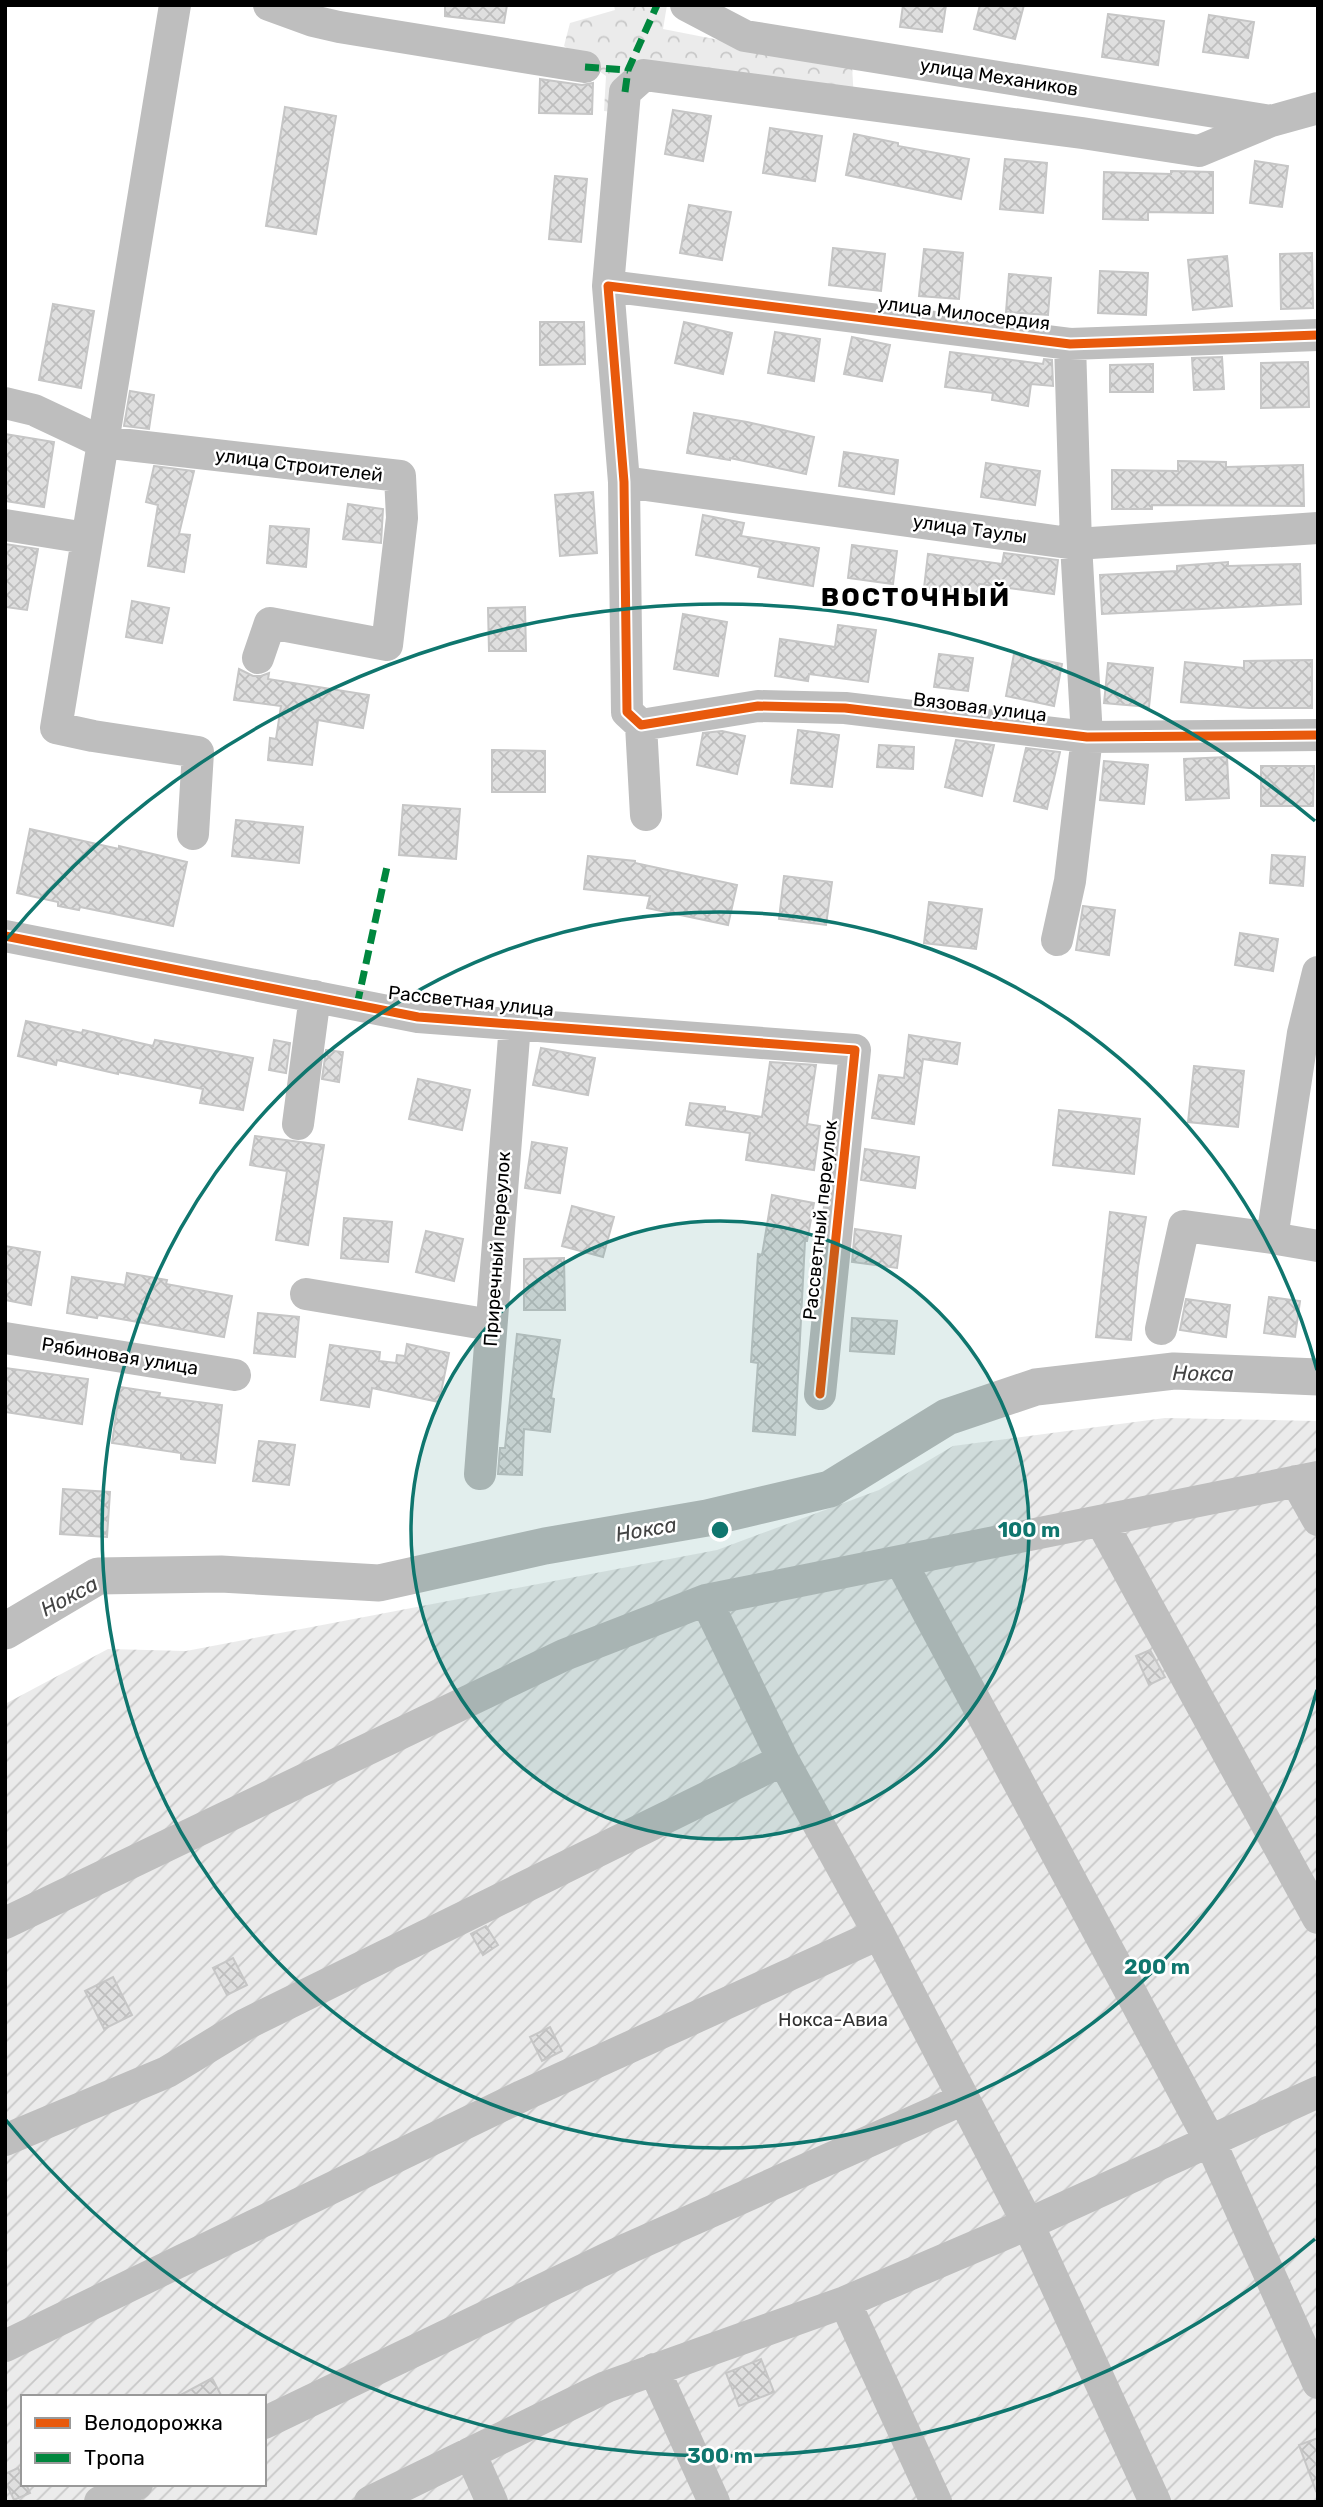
<svg xmlns="http://www.w3.org/2000/svg" width="1323" height="2507" font-family="Rubik,sans-serif">
  <style>
    .forest { fill: url(#forest-crowns) }
    .garden { fill: url(#garden-furrows); fill-rule: evenodd }
    .lines { fill: none; stroke-linecap: round; stroke-linejoin: round }
    .river { stroke: #bebebe; stroke-width: 37 }
    .building { fill: url(#building-cross-hatch); stroke: #c6c6c6; stroke-width: 2 }
    .minor { stroke: #bebebe; stroke-width: 32 }
    .quiet { stroke: #00873e; stroke-width: 7; stroke-dasharray: 14 7; stroke-linecap: butt }
    .cycleway-casing { stroke: #fff; stroke-width: 13 }
    .cycleway { stroke: #e8590c; stroke-width: 9 }
    .ring { fill: none; stroke: #0f766e; stroke-width: 3.5 }
    .labels { text-anchor: middle; dominant-baseline: central; stroke-width: 5; stroke-linejoin: round; paint-order: stroke }
    .street-label { font-size: 19px; fill: #000; stroke: #fff }
    .park-label { font-size: 19px; fill: #323232; stroke: #fff }
    .water-label { font-size: 21px; font-style: italic; fill: #434343; stroke: #fff }
    .district-label { font-size: 26px; font-weight: bold; letter-spacing: 2px; fill: #000; stroke: #fff }
    .centre { fill: #0f766e; stroke: #fff; stroke-width: 3.5 }
    .ring-label { font-size: 21px; text-anchor: middle; font-weight: bold; fill: #0f766e; stroke: #fff; stroke-width: 5; stroke-linejoin: round; paint-order: stroke }
  </style>
  <defs>
    <pattern id="forest-crowns" width="20" height="18" patternUnits="userSpaceOnUse" patternTransform="scale(1.75)"><rect width="20" height="18" fill="#ebebeb"/><path d="M2 6a3 3 0 1 1 6 0M12 15a3 3 0 1 1 6 0" fill="none" stroke="#c8c8c8"/></pattern>
    <pattern id="garden-furrows" width="10" height="10" patternUnits="userSpaceOnUse" patternTransform="scale(1.75)"><rect width="10" height="10" fill="#ebebeb"/><path d="M-1 1l2-2M0 10L10 0M9 11l2-2" fill="none" stroke="#c8c8c8"/></pattern>
    <pattern id="building-cross-hatch" width="8" height="8" patternUnits="userSpaceOnUse" patternTransform="scale(1.75)"><rect width="8" height="8" fill="#dfdfdf"/><path d="M0 0l8 8M0 8l8-8" fill="none" stroke="#bebebe"/></pattern>
  </defs>
  <rect width="100%" height="100%" fill="#fff"/>
  <path class="forest" d="M614,5h53l-4,24 189,37 2,34 -203,-25 -21,39 -26,-3 2,-35 -42,-30 6,-23 45,-13z"/>
  <path class="garden" d="M1165,1418l153,3v1081h-1313v-798l103,-55 78,2 531,-101 162,-60 74,-44zM23,2397h241v87h-241z"/>
  <g class="lines">
    <path class="river" d="M5,1631l93,-55 123,-2 158,9 166,-37 162,-28 123,-29 117,-72 89,-30 138,-16 144,6"/>
  </g>
  <path class="building" d="M445,5h62l-3,18 -59,-7z
    M903,5h43l-4,27 -42,-5z
    M980,5h44l-9,34 -41,-10z
    M1108,14l56,7 -6,44 -56,-8z
    M1209,15l45,7 -6,36 -45,-6z
    M540,79l42,6 11,-2 -1,31 -53,-1z
    M285,107l51,9 -20,118 -50,-8z
    M673,110l38,6 -8,45 -38,-7z
    M770,128l52,8 -7,45 -52,-8z
    M854,134l44,9v3l71,13 -8,40 -115,-24z
    M1005,159l42,4 -4,50 -43,-4z
    M1255,161l33,5 -6,41 -32,-4z
    M1171,171l42,1v41l-65,-1v8l-45,-1 1,-47 67,2z
    M555,176l32,3 -6,63 -32,-3z
    M689,205l42,7 -9,48 -42,-7z
    M833,248l52,6 -4,37 -52,-6z
    M924,249l39,4 -4,46 -40,-3z
    M1312,253l1,55 -32,1 -1,-55z
    M1227,256l5,50 -39,4 -5,-50z
    M1100,271l48,2 -2,42 -48,-2z
    M1009,274l42,4 -3,37 -42,-3z
    M53,304l41,7 -13,77 -42,-8z
    M540,322h44l1,42 -45,1z
    M684,322l48,11 -9,41 -48,-11z
    M775,332l45,7 -6,42 -46,-8z
    M852,337l38,8 -8,36 -38,-7z
    M950,352l93,12 1,-5 8,1 1,26 -22,-2 -3,22 -36,-6 1,-7 -48,-6z
    M1222,357l2,32 -30,1 -2,-32z
    M1308,362l1,45 -48,1v-45z
    M1153,364v28h-43v-27z
    M130,391l24,4 -5,34 -25,-3z
    M694,413l53,9 67,15 -8,37 -76,-16v2l-43,-7z
    M5,434l49,8 -10,65 -39,-6z
    M844,452l54,8 -4,34 -55,-8z
    M1178,461l48,1v5l77,-2 1,41 -152,-1v4h-40v-39l66,1z
    M986,463l54,8 -5,34 -54,-8z
    M154,466l40,5 -15,63 11,1 -6,37 -36,-6 10,-61 -12,-3z
    M593,492l4,61 -37,3 -5,-61z
    M348,504l35,5 -2,34 -38,-4z
    M703,515l41,8 -3,13 78,12 -6,38 -55,-9 2,-10 -64,-12z
    M270,526l39,3 -3,38 -39,-4z
    M5,544l33,5 -11,61 -22,-3z
    M852,545l45,6 -4,33 -45,-6z
    M1004,553l54,7 -4,34 -75,-10 -1,11 -54,-7 4,-34 74,10z
    M1228,562v4l72,-2 1,40 -199,10 -2,-39 77,-4v-5z
    M132,601l37,7 -7,35 -36,-6z
    M525,607l1,44h-37l-1,-43z
    M683,614l44,8 -9,54 -44,-7z
    M838,625l38,5 -8,52 -59,-8 -1,7 -33,-5 5,-37 55,8z
    M939,654l34,4 -5,33 -34,-4z
    M1014,654l48,10 -8,42 -48,-10z
    M1312,660v48h-63l-68,-6 4,-40 59,6v-7z
    M1108,663l45,5 -4,39 -45,-4z
    M239,669l14,7h8l8,-3 -1,6 101,16 -6,33 -45,-8 -6,45 -44,-5 2,-22 6,1 5,-33 -47,-6z
    M798,730l41,5 -7,52 -41,-4z
    M722,731l23,5 -8,38 -40,-9 6,-32z
    M956,740l38,5 -12,51 -37,-9z
    M879,745l35,2 -1,22 -36,-2z
    M1026,748l34,4 -13,57 -33,-8z
    M492,750l53,1v41h-53z
    M1227,757l2,41 -43,2 -2,-41z
    M1104,761l44,4 -4,39 -44,-4z
    M1261,766h53l-1,40h-52z
    M403,805l57,4 -4,50 -57,-4z
    M236,820l67,7 -4,36 -67,-7z
    M30,829l89,20v-3l68,16 -14,64 -93,-19 -1,3 -21,-4v-4l-41,-9z
    M1272,855l33,2 -2,29 -33,-3z
    M588,856l47,5v2l102,22 -9,40 -81,-17 3,-12 -66,-7z
    M784,876l48,6 -6,43 -47,-6z
    M929,902l53,7 -6,40 -52,-6z
    M1083,906l32,4 -6,45 -33,-5z
    M1240,933l38,6 -5,32 -38,-6z
    M26,1021l56,12 1,-3 70,16 2,-6 98,18 -10,52 -43,-7 3,-14 -85,-17v2l-61,-14 -1,5 -38,-9z
    M909,1035l51,8 -3,21 -34,-5 -9,65 -42,-6 7,-43 25,3z
    M274,1040l16,3 -4,30 -17,-3z
    M541,1048l54,10 -7,37 -55,-10z
    M326,1050l17,2 -4,30 -17,-3z
    M770,1062l46,3 -9,59 13,2 -6,44 -68,-10 4,-27 -64,-8 4,-22 35,4v4l37,6z
    M1194,1066l50,5 -6,56 -50,-5z
    M418,1079l52,11 -8,40 -53,-11z
    M1059,1110l81,9 -6,55 -81,-9z
    M255,1136l69,9 -16,100 -32,-5 11,-69 -37,-6z
    M532,1142l35,6 -7,45 -35,-5z
    M865,1149l54,8 -4,31 -54,-8z
    M772,1195l42,8 -7,38h-2l-10,194 -42,-4 5,-68 -7,-1 7,-108 4,1z
    M572,1206l42,11 -11,40 -41,-11z
    M1110,1212l36,5 -8,50 -7,73 -35,-3z
    M344,1218l48,4 -4,40 -47,-4z
    M855,1229l46,7 -4,32 -45,-6z
    M426,1231l37,8 -9,42 -38,-9z
    M5,1246l35,6 -9,53 -26,-5z
    M564,1258l1,52h-41v-51z
    M127,1273l40,7 -1,4 66,12 -8,41 -126,-22 -1,3 -30,-5 5,-36 53,8z
    M1269,1297l31,4 -5,36 -31,-4z
    M1186,1299l44,6 -4,32 -46,-7z
    M258,1313l41,4 -4,40 -41,-4z
    M852,1318l45,3 -3,33 -44,-3z
    M517,1334l43,6 -9,58 3,1 -4,33 -26,-3 -2,46 -24,-1 2,-26h5z
    M407,1344l42,9 -10,49 -67,-14 -3,19 -48,-7 9,-55 50,7 -1,9 17,2 1,-8 8,1z
    M5,1368l83,11 -6,45 -77,-12z
    M120,1387l40,6 -1,4 63,8 -7,58 -34,-4v-6l-69,-10z
    M259,1441l36,4 -6,40 -36,-4z
    M63,1489l47,3 -3,45 -47,-3z
    M1150,1650l15,27 -16,8 -13,-29z
    M486,1926l12,19 -15,10 -12,-21z
    M233,1958l14,27 -20,10 -14,-27z
    M113,1977l19,38 -28,14 -19,-38z
    M550,2027l12,24 -20,10 -12,-24z
    M761,2359l13,33 -35,14 -13,-33z
    M212,2378l10,19h-45z
    M1318,2438v52l-2,1 -17,-46z
    M18,2468l5,10v6h3l4,9 -16,7 -9,-19v-7z"/>
  <g class="lines">
    <path class="minor" d="M175,5l-119,723 37,8 105,16 -5,82
      M269,5l44,16 26,6 246,40
      M686,5l59,31 526,85 47,-13
      M608,286l462,58 248,-9
      M5,403l29,7 68,32 298,34 2,42 -15,127 -117,-22 -12,35
      M624,482l452,62 242,-16
      M5,525l81,13
      M641,725l117,-19 87,2 242,29 231,-2
      M646,815l-5,-90 -14,-13 -3,-230 -16,-196 17,-194 19,-17 438,58 117,18 72,-30
      M5,936l413,81 437,33 -35,344
      M1057,940l13,-59 17,-144 -11,-193 -6,-200
      M298,1124l17,-128
      M1272,1238l46,8
      M306,1294l185,31
      M1161,1329l23,-103 88,12 31,-205 15,-61
      M5,1338l230,37
      M480,1474l35,-450
      M1296,1481l22,39
      M1101,1521l217,397
      M901,1562l309,579 108,242
      M706,1600l77,160 96,174 149,290 127,278
      M5,1923l559,-268 142,-55 612,-123
      M5,2140l162,-68 79,-48 537,-264
      M845,2302l91,200
      M5,2346l517,-250 357,-162
      M654,2369l60,133
      M264,2423l365,-175 335,-149
      M470,2453l22,49
      M100,2502l37,-18
      M370,2502l236,-115 239,-85 183,-78 290,-132"/>
    <path class="quiet" d="M585,67l43,3
      M625,92l3,-22 29,-65
      M357,1005l31,-143"/>
    <defs>
      <path id="cycleway" d="M1318,335l-248,9 -462,-58 16,196 3,230 14,13 117,-19 87,2 242,29 231,-2
        M5,936l413,81 437,33 -35,344"/>
    </defs>
    <use href="#cycleway" class="cycleway-casing"/>
    <use href="#cycleway" class="cycleway"/>
  </g>
  <circle cx="720" cy="1530" r="309" fill="#0f766e" fill-opacity=".12"/>
  <g class="ring">
    <circle cx="720" cy="1530" r="309"/>
    <path d="M1317 1690A618 618 0 1 1 1317 1370"/>
    <path d="M1315 2239A926 926 0 0 1 5 2119M5 941A926 926 0 0 1 1315 821"/>
  </g>
  <g class="labels">
    <g class="street-label">
      <text transform="translate(999 77) rotate(9)">улица Механиков</text>
      <text transform="translate(964 313) rotate(7)">улица Милосердия</text>
      <text transform="translate(299 465) rotate(7)">улица Строителей</text>
      <text transform="translate(970 529) rotate(8)">улица Таулы</text>
      <text transform="translate(980 707) rotate(7)">Вязовая улица</text>
      <text transform="translate(471 1001) rotate(6)">Рассветная улица</text>
      <text transform="translate(820 1220) rotate(-84)">Рассветный переулок</text>
      <text transform="translate(497 1249) rotate(-86)">Приречный переулок</text>
      <text transform="translate(120 1356) rotate(9)">Рябиновая улица</text>
    </g>
    <g class="park-label">
      <text x="833" y="2019">Нокса-Авиа</text>
    </g>
    <g class="water-label">
      <text transform="translate(1203 1373) rotate(1)">Нокса</text>
      <text transform="translate(646 1529) rotate(-10)">Нокса</text>
      <text transform="translate(69 1596) rotate(-28)">Нокса</text>
    </g>
    <g class="district-label">
      <text x="916" y="597">ВОСТОЧНЫЙ</text>
    </g>
  </g>
  <circle cx="720" cy="1530" r="10" class="centre"/>
  <g class="ring-label">
    <text x="1029" y="1537">100 m</text>
    <text x="1157" y="1974">200 m</text>
    <text x="720" y="2463">300 m</text>
  </g>
  <rect width="1323" height="2507" fill="none" stroke="#000000" stroke-width="14"/>
  <rect x="21" y="2395" width="245" height="91" fill="#ffffff" stroke="#999999" stroke-width="2"/>
  <rect x="35" y="2418" width="35" height="10" fill="#e8590c" stroke="#999999" stroke-width="2"/>
  <text x="84" y="2430" font-size="21" fill="#000000">Велодорожка</text>
  <rect x="35" y="2453" width="35" height="10" fill="#00873e" stroke="#999999" stroke-width="2"/>
  <text x="84" y="2465" font-size="21" fill="#000000">Тропа</text>
</svg>
